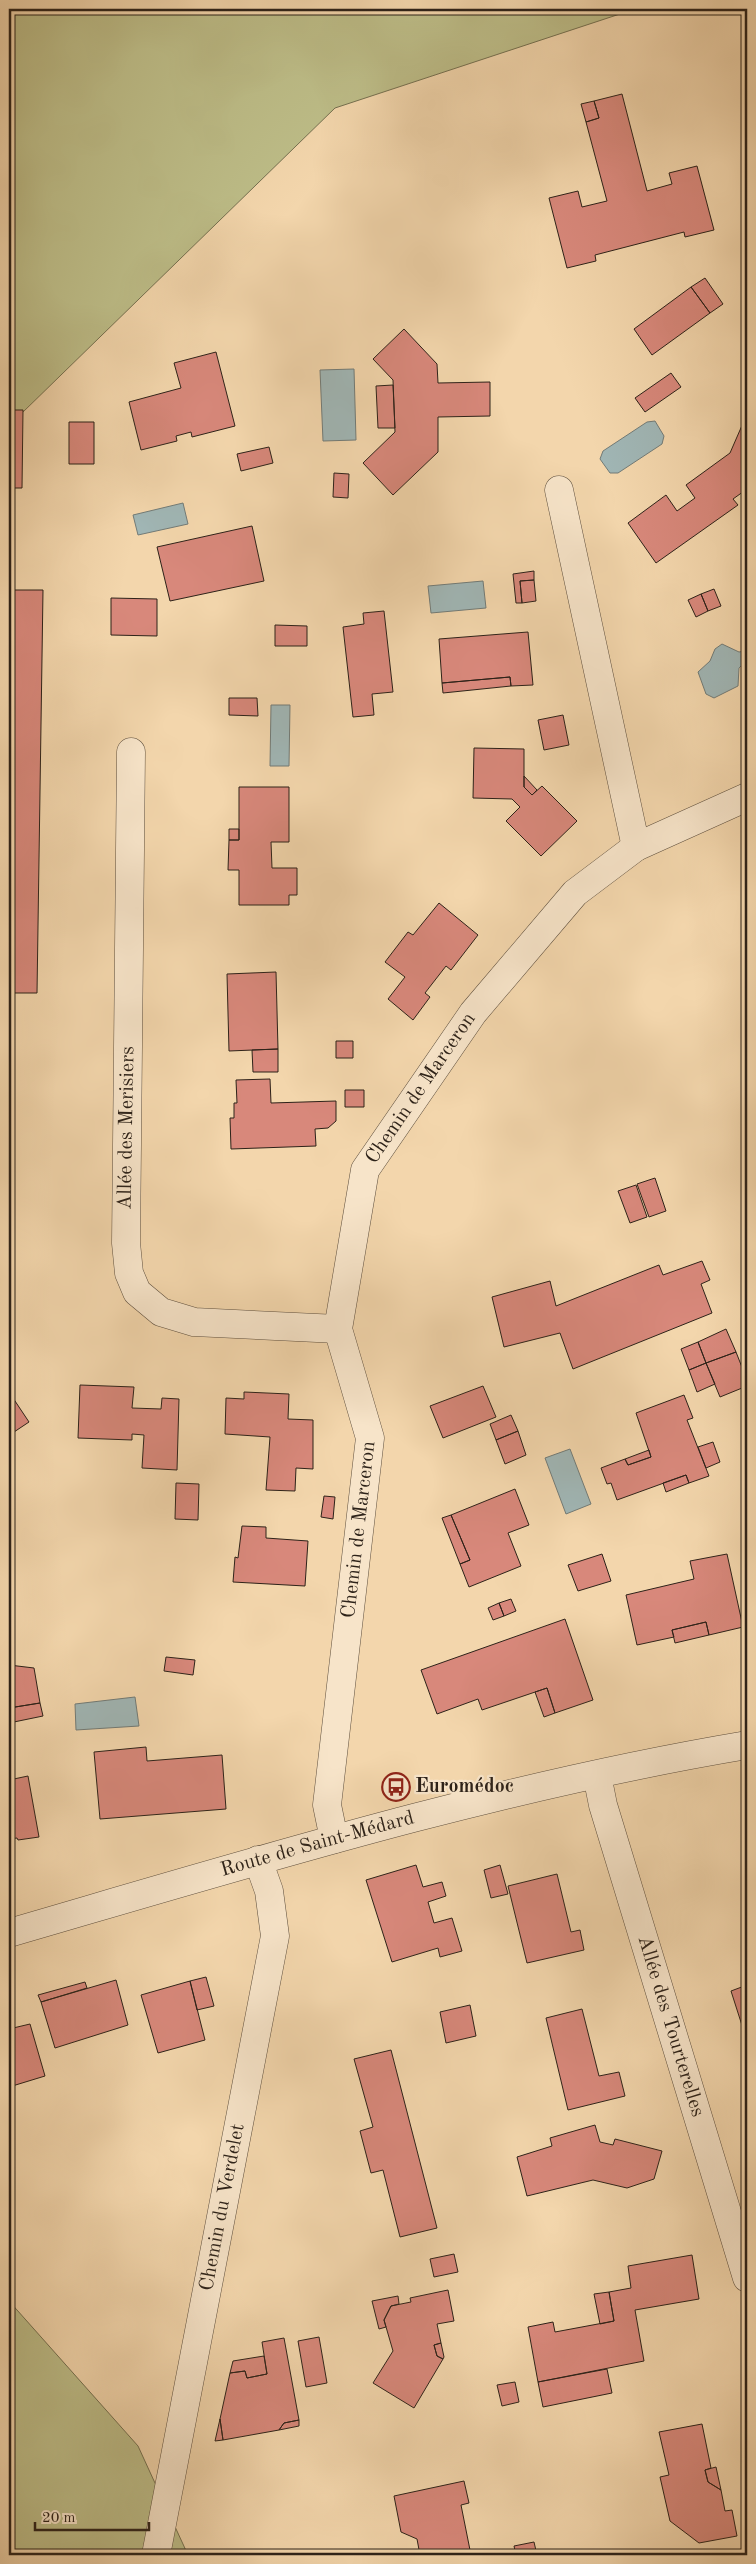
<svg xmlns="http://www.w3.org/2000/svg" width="756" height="2564" font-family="'Old Standard TT',serif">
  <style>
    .green { fill: #bdbd88; stroke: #757050 }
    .water { fill: #a0b6b5; stroke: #727b77 }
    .building { fill: #d8887b; stroke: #2d2219 }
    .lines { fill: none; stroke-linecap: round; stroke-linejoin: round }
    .minor-casing { stroke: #5e4f3e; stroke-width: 29 }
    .minor { stroke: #f7e4c9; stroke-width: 28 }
    .labels { text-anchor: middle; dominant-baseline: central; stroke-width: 4.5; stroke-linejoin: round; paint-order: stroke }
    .street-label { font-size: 20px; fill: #2d2219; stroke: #f7e4c9 }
    .poi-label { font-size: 20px; font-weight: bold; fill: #2d2219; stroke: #f7e4c9; text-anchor: start }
  </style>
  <rect width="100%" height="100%" fill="#f3d6ac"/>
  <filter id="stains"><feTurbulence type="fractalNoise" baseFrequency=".004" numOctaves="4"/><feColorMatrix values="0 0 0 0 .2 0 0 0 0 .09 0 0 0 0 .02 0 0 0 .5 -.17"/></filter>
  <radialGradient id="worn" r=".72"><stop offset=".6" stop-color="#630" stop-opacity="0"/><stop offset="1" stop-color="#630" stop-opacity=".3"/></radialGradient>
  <path class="green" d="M9,9h626l-300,99 -313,305 -13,-1z
    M9,2301l129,145 50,109h-179z"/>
  <path class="water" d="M354,369l2,71 -33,1 -3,-71z
    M655,421l9,15 -2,8 -44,29h-8l-10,-14 3,-8 44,-29z
    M183,503l5,21 -50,11 -5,-20z
    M483,581l3,27 -55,5 -3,-27z
    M722,644l17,8 6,-1 2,9 -8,8 -1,18 -24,12 -8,-4 -8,-22 12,-11 5,-12z
    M271,705h19l-1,61h-19z
    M570,1449l21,55 -25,10 -21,-56z
    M135,1697l4,29 -63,4 -1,-26z"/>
  <path class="building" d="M622,94l25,97 25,-7 -3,-11 28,-7 17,64 -29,7 -1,-5 -89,23 1,6 -29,7 -18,-70 29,-7 4,16 25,-6 -21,-79 13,-4 -5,-17z
    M594,101l5,17 -13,4 -5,-18z
    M705,278l18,26 -13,9 -19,-26z
    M691,287l19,26 -58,42 -18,-26z
    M404,329l33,35 1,19 52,-1v34l-52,1v35l-45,43 -30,-32 32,-31 -2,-52 -20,-21z
    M216,352l19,74 -43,11 -1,-5 -15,4 1,5 -36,9 -12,-48 52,-14 -7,-25z
    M671,373l10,14 -36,25 -10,-14z
    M393,385l2,43h-17l-2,-42z
    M9,410h14l-1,78h-13z
    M747,414v75l-14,10 5,6 -82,58 -28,-40 38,-28 11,16 18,-13 -9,-13 44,-32z
    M69,422h25v42h-25z
    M269,447l4,16 -32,8 -4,-17z
    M334,473l15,1 -1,24 -15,-1z
    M252,526l12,55 -94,20 -13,-54z
    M534,571v9l-14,1 2,22h-6l-3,-29z
    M534,580l2,21 -14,2 -2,-22z
    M714,589l7,17 -13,5 -7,-17z
    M9,590h34l-6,403h-28z
    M701,594l7,17 -12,6 -8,-17z
    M111,598l46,1v37l-46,-1z
    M384,611l9,81 -21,2 2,21 -21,2 -10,-90 21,-3 -1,-11z
    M275,625l32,1v20h-32z
    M528,632l5,53 -22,1 -1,-9 -68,6 -3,-44z
    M510,677l1,9 -68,7 -1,-10z
    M229,698h28l1,18 -29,-1z
    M563,715l6,30 -25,5 -6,-30z
    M474,748l50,1v38l8,8 10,-9 35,35 -36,35 -35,-35 14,-14 -8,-8 -39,-1z
    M524,776l13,14 -5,5 -8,-8z
    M239,787h50v55h-18l1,26h25v27h-8v10h-50v-35h-11l1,-30h10z
    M229,829h10v11h-10z
    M439,903l39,32 -27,35 -5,-4 -21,27 5,4 -17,23 -25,-21 17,-22 -20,-15 23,-30 5,3z
    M276,972l2,77 -49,2 -2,-77z
    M336,1041h17v17h-17z
    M278,1049v23h-25l-1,-22z
    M270,1079l1,24 65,-2v20l-8,7 -13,1 1,17 -85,3 -1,-31h4v-15h3l-1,-23z
    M345,1090h19v17h-19z
    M655,1178l11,33 -17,6 -12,-33z
    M636,1185l11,32 -17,6 -12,-32z
    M702,1261l8,19 -9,4 11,29 -139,56 -13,-36 -56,14 -12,-50 58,-16 6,25 103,-41 4,10z
    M726,1329l10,23 -30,11 -8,-21z
    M698,1342l8,21 -17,7 -8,-21z
    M736,1352l11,28v6l-27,11 -14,-34z
    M706,1363l9,21 -18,8 -8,-22z
    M80,1385l54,2 -2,21 29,1 1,-11 17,1 -2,71 -35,-2 2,-33 -12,-1v6l-54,-2z
    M483,1386l13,31 -53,21 -13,-32z
    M9,1392l20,30 -18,12 -2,-2z
    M244,1392l45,2 -1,25 25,1v49l-17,-1 -1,23 -29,-1 4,-53 -45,-3 1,-36 18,1z
    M684,1395l9,23 -6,2 22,56 -20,7 -3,-8 -69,25 -6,-17 -4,1 -6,-16 24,-9 3,6 23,-8 -15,-44z
    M511,1415l7,16 -22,9 -6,-16z
    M518,1431l8,24 -21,9 -9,-24z
    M713,1442l7,20 -14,6 -8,-21z
    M649,1450l2,7 -23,8 -3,-6z
    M686,1475l3,8 -23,9 -3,-9z
    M176,1483l23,1 -1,36 -23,-1z
    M515,1489l14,36 -21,8 13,33 -52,21 -9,-23 10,-4 -19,-45z
    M324,1496l11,1 -2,22 -12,-2z
    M451,1515l19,45 -10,4 -18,-46z
    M242,1526l24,1v11l42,3 -3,45 -72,-4 2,-25 3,1z
    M602,1554l9,27 -33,10 -10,-26z
    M727,1554l16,73 -34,8 -3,-13 -34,8 2,7 -37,8 -11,-50 68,-16 -4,-18z
    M511,1599l5,12 -12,5 -5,-13z
    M499,1603l5,13 -11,4 -5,-12z
    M565,1619l28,81 -38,13 -8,-25 -65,22 -4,-11 -41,15 -16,-44z
    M706,1622l3,13 -34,8 -3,-13z
    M166,1657l29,3 -2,15 -29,-4z
    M9,1665l25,3 6,35 -31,5z
    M547,1688l8,25 -11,4 -9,-25z
    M40,1703l3,13 -34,7v-15z
    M146,1747l1,14 75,-6 4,54 -126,10 -6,-67z
    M28,1776l11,61 -21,3 -1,-2 -8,1v-59z
    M416,1865l7,22 19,-5 4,14 -18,6 6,21 18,-5 10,33 -22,6 -2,-9 -46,14 -26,-82z
    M500,1865l8,29 -17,4 -7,-28z
    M557,1874l14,58 9,-2 4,20 -57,13 -19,-77z
    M206,1977l8,29 -17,4 -7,-29z
    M116,1980l12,45 -73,23 -14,-46z
    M190,1981l15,59 -47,13 -17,-58z
    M85,1982l2,6 -46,14 -3,-7z
    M747,1985v56l-16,-50z
    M470,2005l6,31 -30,7 -6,-31z
    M582,2009l17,67 20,-4 6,24 -57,14 -22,-92z
    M30,2024l15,52 -36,11v-58z
    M391,2050l46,178 -37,9 -17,-67 -12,3 -11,-42 13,-4 -19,-68z
    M595,2125l5,17 13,3 2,-6 47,12 -8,28 -27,9 -34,-8 -66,16 -10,-39 35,-11 -2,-8z
    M454,2254l4,18 -24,5 -4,-18z
    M692,2255l7,44 -64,11 9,51 -106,21 -10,-55 25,-5 2,10 59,-11 -5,-29 22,-4 -3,-22z
    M448,2290l6,31 -17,3 4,19 -7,2 3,11 6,3 -29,49 -41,-25 20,-32 -9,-31 7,-14 20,-4 -1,-4z
    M609,2292l5,29 -14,3 -6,-30z
    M398,2296l1,8 -8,2 -7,14 2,7 -7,2 -7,-28z
    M319,2337l8,46 -21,4 -8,-46z
    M284,2338l15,82 -15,3 -5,7 -56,10 -3,-21 10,-46 15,-2 2,7 20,-4 -5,-32z
    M441,2343l3,14 -1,2 -6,-3 -3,-11z
    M264,2356l3,18 -20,4 -2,-7 -15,2 3,-12z
    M607,2369l5,24 -69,14 -5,-25z
    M515,2382l4,20 -17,4 -5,-21z
    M220,2419l3,21 -8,1z
    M299,2420v6l-20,4 5,-7z
    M702,2424l9,44 -6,2 3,12 13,8 4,21 7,-1 5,26 -38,7 -29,-22 -10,-44 9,-2 -10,-43z
    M716,2467l5,23 -13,-8 -3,-12z
    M464,2481l5,22 -8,2 10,50h-51l-3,-16 -16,-7 -7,-36z
    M534,2542l3,13h-21l-2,-9z"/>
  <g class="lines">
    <defs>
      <g id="minor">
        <path d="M559,490l77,357"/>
        <path d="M131,752l-5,491 3,30 8,19 24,20 33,10 144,7"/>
        <path id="s1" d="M597,1775l6,30 144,473"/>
        <path id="s2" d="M334,1839l-7,-34 43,-367 -32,-109 27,-159 108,-157 102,-120 61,-46 111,-50"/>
        <path id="s3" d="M9,1933c244,-71 487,-146 738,-188"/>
        <path id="s4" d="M156,2555l119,-619 -6,-45 -11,-31"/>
      </g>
    </defs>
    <use href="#minor" class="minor-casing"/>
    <use href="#minor" class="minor"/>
  </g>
  <defs>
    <symbol id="bus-ring" viewBox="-11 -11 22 22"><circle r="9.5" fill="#f7e4c9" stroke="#8f2418" stroke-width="1.5"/><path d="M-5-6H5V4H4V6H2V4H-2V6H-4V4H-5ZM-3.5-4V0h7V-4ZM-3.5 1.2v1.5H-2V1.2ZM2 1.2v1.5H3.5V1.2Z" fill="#8f2418"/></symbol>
  </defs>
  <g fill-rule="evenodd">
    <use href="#bus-ring" x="380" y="1771" width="32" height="32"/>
  </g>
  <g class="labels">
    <g class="street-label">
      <text stroke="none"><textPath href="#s2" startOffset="778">Chemin de Marceron</textPath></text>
      <text transform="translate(127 1128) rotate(-89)">Allée des Merisiers</text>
      <text stroke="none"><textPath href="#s2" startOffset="312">Chemin de Marceron</textPath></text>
      <text stroke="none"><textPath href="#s3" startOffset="321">Route de Saint-Médard</textPath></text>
      <text stroke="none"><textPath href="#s1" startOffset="262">Allée des Tourterelles</textPath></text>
      <text stroke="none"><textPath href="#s4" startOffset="354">Chemin du Verdelet</textPath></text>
    </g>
    <g class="poi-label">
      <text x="415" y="1787">Euromédoc</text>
    </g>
  </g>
  <rect width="756" height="2564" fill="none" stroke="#f3d6ac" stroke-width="30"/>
  <rect x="10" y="10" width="736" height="2544" fill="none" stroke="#2d2219" stroke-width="2.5"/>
  <rect x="15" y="15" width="726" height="2534" fill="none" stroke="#2d2219"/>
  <path d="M35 2522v8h114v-8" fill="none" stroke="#2d2219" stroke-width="2.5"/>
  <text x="42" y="2522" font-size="15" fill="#2d2219" stroke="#f7e4c9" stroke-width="4" paint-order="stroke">20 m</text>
  <rect width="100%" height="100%" filter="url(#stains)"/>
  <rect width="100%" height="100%" fill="url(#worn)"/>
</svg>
